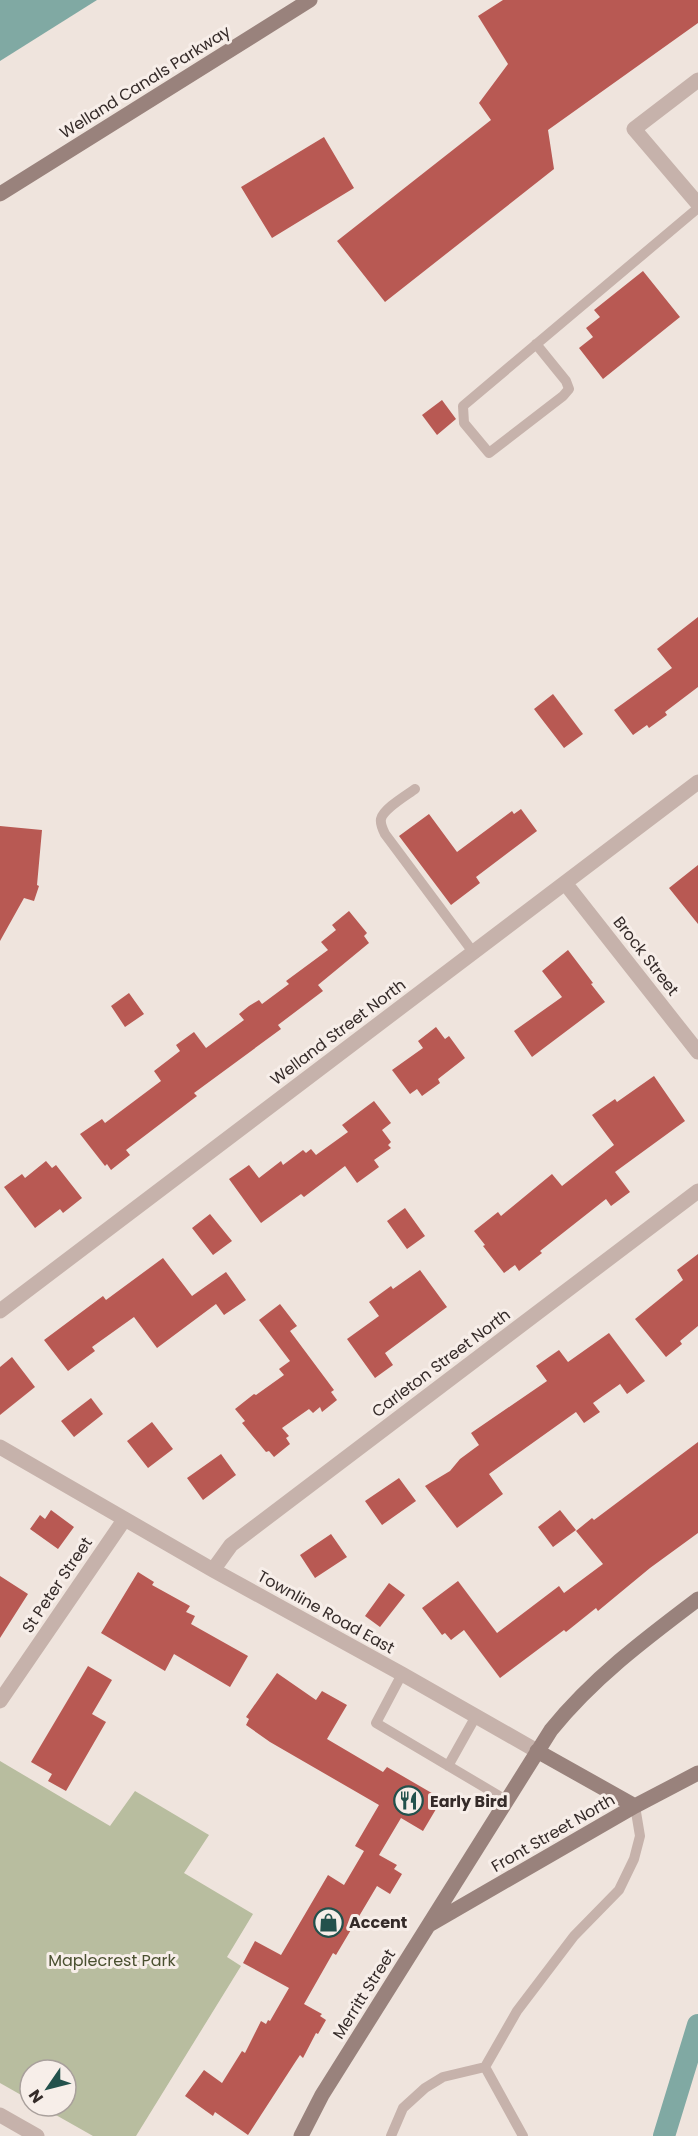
<svg xmlns="http://www.w3.org/2000/svg" width="698" height="2136" font-family="Poppins,sans-serif">
  <style>
    .green { fill: #b8bd9f }
    .water { fill: #80a9a3 }
    .lines { fill: none; stroke-linecap: round; stroke-linejoin: round }
    .canal { stroke: #80a9a3; stroke-width: 22 }
    .building { fill: #b85953 }
    .lane { stroke: #c6b2ab; stroke-width: 10 }
    .street { stroke: #c6b2ab; stroke-width: 15 }
    .secondary { stroke: #99827c; stroke-width: 15 }
    .labels { text-anchor: middle; dominant-baseline: central; stroke-width: 6; stroke-linejoin: round; paint-order: stroke }
    .street-label { font-size: 16px; fill: #352b29; stroke: #f7eee9 }
    .poi-label { font-size: 16px; font-weight: bold; fill: #352b29; stroke: #f7eee9; text-anchor: start }
    .park-label { font-size: 16px; fill: #4a5030; stroke: #f7eee9 }
  </style>
  <rect width="100%" height="100%" fill="#efe4dd"/>
  <path class="green" d="M0,1761l110,65 25,-35 74,44 -25,38 69,41 -26,43 14,9 -105,170h-43l-53,-30h26v-36h-36v30l-30,-17z"/>
  <path class="water" d="M0,0h97l-97,61z"/>
  <g class="lines">
    <path class="canal" d="M664,2136l34,-111"/>
  </g>
  <path class="building" d="M503,0h195v23l-150,107 6,39 -169,133 -48,-61 154,-121 -12,-17 29,-39 -30,-48z
    M324,137l30,51 -82,50 -31,-51z
    M643,271l37,46 -77,62 -24,-31 14,-11 -7,-9 14,-11 -6,-7z
    M442,400l14,19 -19,16 -15,-20z
    M698,617v70l-33,25 2,3 -18,13 -2,-3 -14,10 -19,-25 58,-42 -15,-19z
    M553,694l30,40 -19,14 -30,-39z
    M521,809l16,22 -61,46 4,6 -29,22 -52,-69 30,-22 28,38 55,-41 2,3z
    M0,826l42,4 -5,55 2,1 -5,15 -10,-3 -24,43z
    M698,865v59l-29,-36z
    M349,911l18,22 -3,3 5,7 -51,42 5,6 -45,34 3,4 -87,64 3,3 -71,54 4,5 -19,15 -4,-6 -2,2 -25,-32 22,-15 3,4 56,-42 -7,-10 26,-20 -4,-6 18,-13 12,16 38,-28 -5,-6 10,-8 10,-6 3,4 27,-20 -3,-3 42,-31 -7,-8 15,-12 -4,-5z
    M568,950l25,33 -2,1 14,18 -73,55 -18,-26 48,-34 -20,-26z
    M129,993l15,21 -19,13 -14,-21z
    M436,1027l9,12 4,-3 16,22 -27,21 2,4 -18,13 -5,-7 -7,5 -18,-24 31,-22 -5,-7z
    M654,1076l31,45 -70,51 15,20 -19,14 -5,-7 -66,52 2,2 -23,18 -4,-6 -11,8 -21,-27 2,-1 -11,-14 24,-19 3,4 51,-42 10,12 52,-41 -22,-30 23,-16 2,3z
    M374,1101l17,22 -9,7 9,12 -3,3 3,3 -17,12 5,7 -22,16 -12,-17 -41,31 -3,-3 -40,29 -32,-44 20,-14 10,13 22,-17 2,4 20,-15 3,3 5,-4 5,6 32,-23 -6,-7z
    M46,1161l6,7 4,-3 26,33 -19,15 -3,-4 -25,19 -31,-41 18,-13 3,4z
    M405,1208l20,28 -18,13 -20,-28z
    M210,1214l22,27 -19,14 -21,-27z
    M698,1254v72l-18,15 2,3 -16,13 -31,-38 48,-39 -6,-10z
    M163,1258l29,38 34,-24 20,28 -22,15 -8,-11 -59,44 -23,-31 -42,30 3,4 -27,20 -24,-31 59,-44 3,4z
    M420,1270l27,37 -62,46 8,12 -18,13 -28,-39 32,-23 -10,-14 22,-16 2,3z
    M280,1304l17,22 -7,5 44,59 -3,2 6,8 -15,12 -2,-5 -7,6 -4,-4 -27,19 7,8 -3,2 4,6 -16,13 -5,-6 -3,1 -24,-29 3,-2 -10,-12 19,-15 2,1 28,-20 -5,-6 11,-8 -31,-41z
    M609,1333l36,48 -18,13 -7,-10 -27,19 7,9 -16,11 -8,-11 -87,62 14,20 -46,34 -32,-42 25,-15 10,-12 19,-14 -8,-12 76,-52 -11,-15 23,-16 9,12z
    M12,1357l23,30 -35,28v-48z
    M91,1398l12,16 -29,23 -13,-16z
    M152,1422l21,27 -25,19 -21,-27z
    M698,1442v91l-48,35 -52,43 -2,-3 -30,24 -2,-2 -64,48 -36,-48 -13,10 -6,-7 -3,2 -20,-27 36,-27 39,52 62,-47 5,7 39,-29 -27,-33 16,-13 2,2z
    M221,1454l15,21 -33,25 -16,-22z
    M399,1478l17,23 -34,24 -17,-24z
    M51,1510l23,17 -16,22 -28,-20 10,-14 5,4z
    M560,1510l16,20 -23,17 -15,-20z
    M331,1534l16,23 -32,21 -15,-23z
    M138,1572l16,10 -2,3 38,21 -4,6 9,4 -4,8 57,32 -18,31 -56,-33 -9,17 -64,-38z
    M0,1576l28,18 -28,44z
    M389,1583l16,12 -25,32 -15,-11z
    M88,1666l24,14 -20,34 14,8 -40,69 -18,-10 4,-7 -21,-12z
    M277,1673l39,27 6,-9 25,14 -20,34 56,33 4,-5 55,32 -19,32 -22,-13 -22,37 18,10 -3,4 8,5 -12,20 -13,-8 -41,69 -3,-2 -29,51 18,10 -2,2 6,4 -8,14 -2,-1 -13,25 -3,-3 -4,6 -48,74 -33,-23 -2,4 -28,-20 19,-26 18,13 20,-32 3,2 16,-32 5,3 2,-4 2,1 19,-33 -46,-25 12,-22 26,14 47,-80 16,10 20,-34 -9,-5 24,-41 -109,-63 -24,-17 3,-6 -3,-2z"/>
  <g class="lines">
    <path class="lane" d="M536,344l30,37 3,8 -6,7 -74,57 -25,-30 -1,-17 235,-198
      M415,789c-8,6 -32,20 -34,30 -1,5 2,11 4,15l88,118
      M402,1674l-26,49 130,77
      M448,1766l28,-50
      M391,2136l12,-28 22,-20 18,-11 42,-10
      M523,2136l-38,-69 32,-56 57,-75 45,-46 15,-31 6,-23 -5,-30"/>
    <path class="street" d="M698,80l-64,49 64,75
      M565,883l133,169
      M0,1311l698,-529
      M0,1447l213,123 189,104 135,77
      M213,1570l18,-25 467,-354
      M0,1701l124,-181
      M0,2115l37,21"/>
    <path class="secondary" d="M0,194l310,-194
      M537,1751l98,55
      M429,1925l206,-119 63,-33
      M301,2136l21,-41 229,-365c42,-52 94,-91 147,-131"/>
  </g>
  <defs>
    <symbol id="restaurant-ring" viewBox="-11 -11 22 22"><circle r="9.5" fill="#f7eee9" stroke="#23514c" stroke-width="1.5"/><path d="M-5-6h1v4h1v-4h1v4h1v-4h1v5L-1.5 .5V6h-2V.5L-5-1ZM5-6V6H3V1.5H1.5Q1.5-4 5-6Z" fill="#23514c"/></symbol>
    <symbol id="shop-ring" viewBox="-11 -11 22 22"><circle r="9.5" fill="#f7eee9" stroke="#23514c" stroke-width="1.5"/><path d="M-5-2.5h2.3a2.7 3.5 0 0 1 5.4 0H5L5.5 6h-11ZM-1.5-2.5h3a1.5 2.3 0 0 0-3 0Z" fill="#23514c"/></symbol>
  </defs>
  <g fill-rule="evenodd">
    <use href="#restaurant-ring" x="392" y="1784" width="33" height="33"/>
    <use href="#shop-ring" x="312" y="1906" width="33" height="33"/>
  </g>
  <g class="labels">
    <g class="street-label">
      <text transform="translate(145 82) rotate(-32)">Welland Canals Parkway</text>
      <text transform="translate(646 956) rotate(52)">Brock Street</text>
      <text transform="translate(338 1032) rotate(-37)">Welland Street North</text>
      <text transform="translate(441 1363) rotate(-37)">Carleton Street North</text>
      <text transform="translate(57 1585) rotate(-56)">St Peter Street</text>
      <text transform="translate(326 1612) rotate(29)">Townline Road East</text>
      <text transform="translate(553 1833) rotate(-30)">Front Street North</text>
      <text transform="translate(364 1994) rotate(-58)">Merritt Street</text>
    </g>
    <g class="poi-label">
      <text x="430" y="1801">Early Bird</text>
      <text x="349" y="1922">Accent</text>
    </g>
    <g class="park-label">
      <text x="112" y="1960">Maplecrest Park</text>
    </g>
  </g>
  <g transform="translate(48 2088) rotate(235)"><circle r="28" fill="#f7eee9" stroke="#a9a09c" stroke-width="1.5"/>
  <path d="M0-4.5L10 22L0 15L-10 22Z" fill="#23514c"/>
  <text y="-9" font-size="16" font-weight="bold" text-anchor="middle" fill="#352b29">N</text>
  </g>
</svg>
